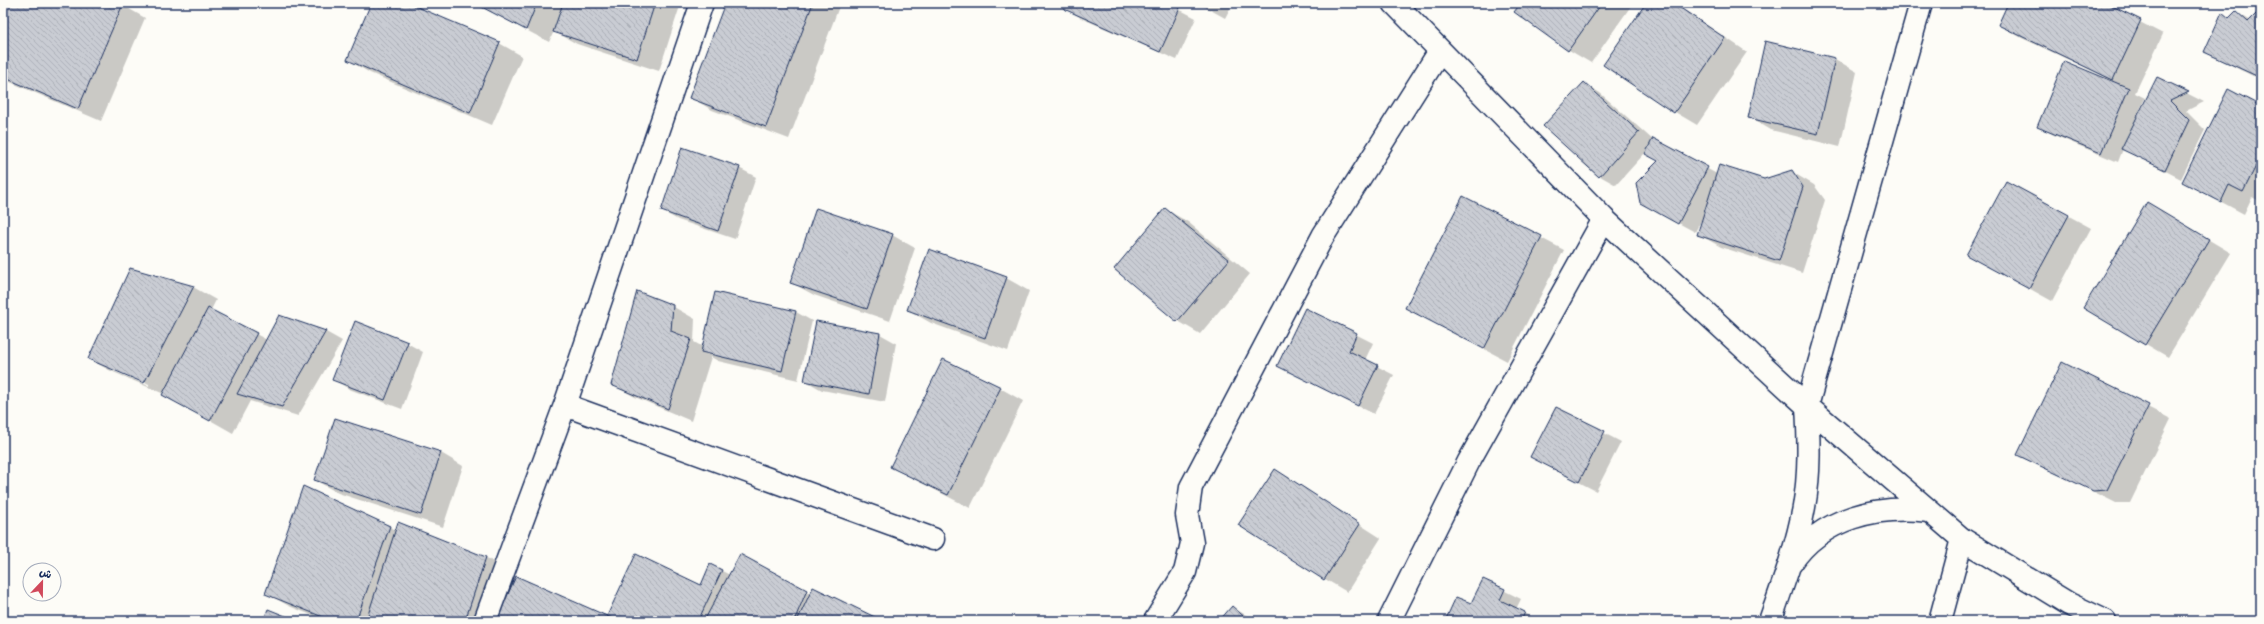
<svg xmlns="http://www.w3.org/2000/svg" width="2264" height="624" font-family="'Balsamiq Sans','Playpen Sans Arabic',sans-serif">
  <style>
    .shadow { fill: #0003; fill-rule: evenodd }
    .building { fill: url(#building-back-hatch); stroke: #1b2f5e }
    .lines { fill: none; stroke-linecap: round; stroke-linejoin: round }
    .minor-casing { stroke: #1b2f5e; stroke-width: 25 }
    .minor { stroke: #fdfcf7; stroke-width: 22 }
  </style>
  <defs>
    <pattern id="building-back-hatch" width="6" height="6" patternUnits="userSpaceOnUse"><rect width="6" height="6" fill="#c9ccd3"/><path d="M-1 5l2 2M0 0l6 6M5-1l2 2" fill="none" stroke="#acb0b8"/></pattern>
  </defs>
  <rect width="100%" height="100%" fill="#fdfcf7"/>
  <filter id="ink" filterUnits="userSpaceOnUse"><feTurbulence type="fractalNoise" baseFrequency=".025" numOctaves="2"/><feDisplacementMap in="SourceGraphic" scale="8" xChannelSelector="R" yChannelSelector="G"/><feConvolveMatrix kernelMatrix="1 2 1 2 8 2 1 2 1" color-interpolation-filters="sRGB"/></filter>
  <g filter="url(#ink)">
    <path class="shadow" d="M6,3h113l26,15 -44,103 -98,-42v-68z
      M372,3h33l94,40 23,13 -30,69 -122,-52 -22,-13z
      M440,3h8l-1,3z
      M474,3h207l-22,68 -82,-27 -23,-13 -5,11z
      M726,3l114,1 -51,135 -77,-29 -22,-13z
      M1068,3h99l29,15 -19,42 -96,-42 -16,-10z
      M1198,3h35l-8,15z
      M1522,3h111l-42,60 -22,-13 -54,-38z
      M1647,3h27l73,49 -50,73 -22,-13z
      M2009,3h94l60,31 -28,59 10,5 -5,11 2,1 15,-32 47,24 -18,9 19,19 -24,49 -58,-30 -5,13 -64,-27 -16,-9 68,-49 -84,-39 -23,-13z
      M2236,12l15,9 10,-8v67l-56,-28 18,-39 8,5z
      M1766,43l69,16 22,13 -17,75 -69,-17 -22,-13z
      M1584,83l16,10 53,47 64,34 47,6 28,-8 22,13 11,15 -23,73 -81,-26 -23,-13 4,-15 -7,13 -37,-20 1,-51 -14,-8 -29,32 -16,-9z
      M2261,107v95l-9,-5 -8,17 -60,-32z
      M739,168l17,9 -21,62 -57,-19 -16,-9z
      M2006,182l85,46 -39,73 -62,-34z
      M1463,197l101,53 -57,111 -78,-41z
      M1165,209l23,13 62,52 -50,60 -22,-13 -63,-52z
      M2169,216l62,37 -63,104 -84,-49z
      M892,235l23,13 -25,73 -76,-26 -22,-12z
      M1006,278l23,13 -21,60 -77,-28 -23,-13z
      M193,287l23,13 -5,10 56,30 13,-24 46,16 16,9 -44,75 -48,-15 -17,32 -69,-39 -53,-23 -22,-12zM111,368l38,16v2l-38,-16z
      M672,306l23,13 -1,23 9,5 93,-35 16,9 -14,59 -80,-19 -7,-4 -20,64 -56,-24 -23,-13z
      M1306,309l67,34 -8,17 29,15 -20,39 -80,-40z
      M817,322l63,12 16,9 -11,59 -63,-12 -16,-9z
      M407,343l16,9 -21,57 -53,-20 -16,-10z
      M2063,364l108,55 -41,84h-14l-97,-49z
      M1000,388l23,13 -53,107 -79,-41z
      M1556,408l65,34 -25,49 -48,-25z
      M335,419l106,34 22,13 -20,61 -105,-34 -23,-13z
      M1297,484l84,54 -34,54 -22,-13z
      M390,527l6,3 89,27 23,13 -16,51h-166l-37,-15 -23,-13z
      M637,555l64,31 21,-15 8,4 10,-19 71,38 70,27h-384l20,-44 90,40z
      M1483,580l38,19 -5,10 23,12h-93l26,-16z
      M1232,607l24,14h-36z"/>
    <path class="building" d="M5,3l118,1 -45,105 -75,-32v-69z
      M371,3h37l92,39 -30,71 -123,-53z
      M474,3h63l-11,27z
      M563,3h92l-18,56 -84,-27z
      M725,3h88l-47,124 -77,-29z
      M1067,3h102l11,5 -20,44 -96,-43z
      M1521,3h81l-34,48 -54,-39z
      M1646,3h27l52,35 -51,75 -71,-48z
      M2008,3h98l35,17 -28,60 -115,-55z
      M2236,11l12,11 11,-11 2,1v66l-57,-26 18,-40 7,6z
      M1765,41l70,17 -17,76 -70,-16z
      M2064,61l65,27 -28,65 -64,-26z
      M2157,77l32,15 -19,9 19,19 -24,50 -44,-21z
      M1584,82l55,50 -40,45 -56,-51z
      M2228,89l33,17v50l-18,36 -14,-7 -8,17 -39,-20z
      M1653,138l55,29 -30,57 -38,-21 -4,-20 22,-22 -13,-7z
      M682,147l58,20 -22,64 -57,-20z
      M1719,165l45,14 28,-9 11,17 -24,74 -82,-26z
      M2006,181l63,34 -40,74 -63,-34z
      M1463,196l79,40 -58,113 -79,-41z
      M2147,202l62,37 -64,106 -62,-37z
      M816,208l77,26 -26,75 -77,-26z
      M1165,208l64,52 -52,62 -63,-53z
      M929,249l78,28 -22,61 -78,-28z
      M130,268l64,18 -50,97 -56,-24z
      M637,291l36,14 -2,26 20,8 -23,70 -57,-24z
      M715,292l81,19 -14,60 -81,-19z
      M208,308l49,25 -47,88 -48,-26z
      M1305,308l52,25 -8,18 29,14 -20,41 -81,-40z
      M279,315l47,16 -44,76 -45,-13z
      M355,321l53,21 -23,58 -53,-20z
      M816,321l64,12 -11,61 -65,-13z
      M943,359l58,28 -53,108 -58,-28z
      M2062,362l87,43 -42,85 -14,1 -76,-36z
      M1556,407l49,24 -26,51 -49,-25z
      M335,418l106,34 -20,63 -107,-35z
      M1275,469l85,55 -36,56 -86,-55z
      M303,486l87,40 -34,95h-23l-68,-27z
      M398,522l88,35 -21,64h-99z
      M636,554l65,31 9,-21 12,6 -24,51h-80l-11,-5z
      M740,554l67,36 -13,31h-90z
      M516,576l91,40 -3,5h-108z
      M1483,579l22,10 -5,11 25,12 -4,9h-76l11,-24 15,6z
      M813,587l70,34h-86z
      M1232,606l17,15h-30z
      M268,609l30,12h-35z"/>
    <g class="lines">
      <defs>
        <path id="minor" d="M1394,3l210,216 203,187 155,133 107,65 36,17
          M565,405l368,134
          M1791,563c31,-46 87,-58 138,-52
          M485,621l80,-216 137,-402
          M1155,621l30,-49 7,-29 -5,-28 4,-28 132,-251 117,-185
          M1389,621l80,-160 135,-242
          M1770,621c13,-37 27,-75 34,-114 6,-34 5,-67 3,-101l114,-403
          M1940,621l22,-82"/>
      </defs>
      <use href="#minor" class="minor-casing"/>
      <use href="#minor" class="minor"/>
    </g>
  </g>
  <rect width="2264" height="624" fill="none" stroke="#fdfcf7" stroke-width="16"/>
  <rect x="8" y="8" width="2248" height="608" fill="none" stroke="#1b2f5e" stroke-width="1.5" filter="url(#ink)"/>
  <g transform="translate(42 582) rotate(22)"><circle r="19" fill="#fdfcf7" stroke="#a3aaba"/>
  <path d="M0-3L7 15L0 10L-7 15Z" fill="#d1495b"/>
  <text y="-6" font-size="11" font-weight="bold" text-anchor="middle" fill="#1b2f5e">ش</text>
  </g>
</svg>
